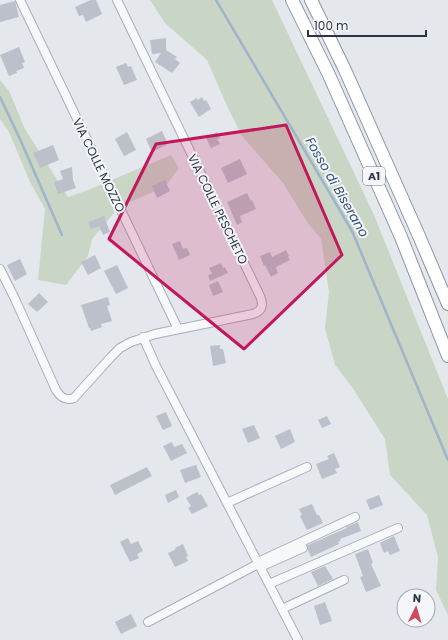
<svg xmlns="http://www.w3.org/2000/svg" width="448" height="640" font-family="Poppins,sans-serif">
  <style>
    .green { fill: #c9d6c5 }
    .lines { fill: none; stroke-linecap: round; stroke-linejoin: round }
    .stream { stroke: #9fb4cc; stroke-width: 2.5 }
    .building { fill: #bbc0ca }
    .minor-casing { stroke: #a9aeb7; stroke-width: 10 }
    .highway-casing { stroke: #8b94a3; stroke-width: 14 }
    .minor { stroke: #f7f8fa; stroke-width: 8 }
    .highway { stroke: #fff; stroke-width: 12 }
    .marked { fill: #c2185b; fill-opacity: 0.2; stroke: #c2185b; stroke-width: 3; stroke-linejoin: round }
    .labels { text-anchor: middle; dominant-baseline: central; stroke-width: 4; stroke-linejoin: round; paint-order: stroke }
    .shield { fill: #f4f6f9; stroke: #676e7b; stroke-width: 1 }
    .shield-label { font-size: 11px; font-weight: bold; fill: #2b3445 }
    .street-label { font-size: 12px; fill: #2b3445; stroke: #f4f6f9 }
    .water-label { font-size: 13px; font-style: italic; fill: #34527a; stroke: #f4f6f9 }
  </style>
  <rect width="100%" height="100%" fill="#e4e7ec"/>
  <path class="green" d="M150,0h122l102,215 74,184v216l-12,-25 2,-33 -11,-42 -37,-40 -5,-36 -33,-52 -17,-22 -10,-37 4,-36 -8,-53 -14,-17 -24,-39 -41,-47 -15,-30 -20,-46 -42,-37z
    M0,80l9,11 16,38 43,68 20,-7 83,-35 8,13 -14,19 -45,19 -28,33 -4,17 -22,29 -28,-5 7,-71 -15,-27 -21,-50 -9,-13z"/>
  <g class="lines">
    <path class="stream" d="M216,0l136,231 96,229
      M0,97l19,40 43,98"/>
  </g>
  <path class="building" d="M91,0h5l6,14 -16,8 -3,-7 -4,1 -4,-9z
    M15,1l4,16 -19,5v-17z
    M166,38v12l11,7 -2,2 5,4 -8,10 -17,-11 6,-9 -9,1 -2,-14z
    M19,47l6,15 -3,1 2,5 -8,3 1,2 -8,3 -9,-21z
    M126,63l2,4 3,-1 6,14 -13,5 -8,-18z
    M202,97l2,4 2,-1 5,9 -12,8 -9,-15 7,-4 1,2z
    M162,131l6,13 -16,8 -6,-13z
    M127,132l9,18 -12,6 -9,-17z
    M217,132l3,6 -3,1 3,5 -9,4 -5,-10z
    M53,145l6,15 -19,8 -7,-15z
    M240,159l7,15 -19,9 -7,-15z
    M72,167l1,13 3,8 -18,6 -4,-12 9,-3 -3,-8z
    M165,180l5,11 -13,7 -5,-12z
    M247,193l4,8 1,-1 4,9 -16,7 2,6 -5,3 -10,-23z
    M104,216l6,16 -7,3 -4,-9 -8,3 -3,-7z
    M180,241l3,8 4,-1 3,7 -11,5 -7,-16z
    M286,250l3,6 -1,1 2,3 -14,7 2,6 -7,4 -6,-12 -1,1 -4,-10 10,-4 2,5z
    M95,255l6,13 -13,7 -7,-13z
    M20,259l7,15 -12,7 -8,-16z
    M221,263l2,5 2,-1 3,6 -18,8 -2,-6 4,-1 -3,-6z
    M117,265l11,23 -12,6 -12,-23z
    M218,281l5,11 -10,4 -4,-11z
    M39,293l9,9 -11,10 -9,-8z
    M108,297l2,8 -3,1 5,15 -11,3 1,3 -11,4 -1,-3h-1l-8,-23z
    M220,345v4h3l3,14 -13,3 -3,-20z
    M166,412l6,14 -9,4 -7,-14z
    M327,416l4,8 -9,4 -4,-8z
    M254,425l6,13 -12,5 -6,-14z
    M290,429l5,13 -14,7 -6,-13z
    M172,442l2,5 8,-3 5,9 -16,8 -8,-15z
    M334,453l6,14 -5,2 2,4 -15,6 -6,-15 13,-5 -2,-3z
    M196,465l5,12 -16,6 -5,-13z
    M147,467l5,9 -37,19 -5,-10z
    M176,490l3,7 -11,6 -3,-8z
    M197,492l2,3 2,-1 7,12 -16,8 -4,-6 3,-2 -5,-8z
    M379,495l4,10 -13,5 -4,-10z
    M312,504l5,11h2l4,8 -16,7 -7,-14 2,-1 -3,-6z
    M358,522l3,9 -21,8 1,1 -3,2 1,2 -28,13 -3,-7v-5l39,-17 -1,-1z
    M394,536l6,15 -10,4 -2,-4 -4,2 -4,-10z
    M128,538l3,6 7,-3 5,10 -6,3 2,4 -9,4 -10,-20z
    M183,544l5,12 -2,1 2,4 -13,6 -7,-14 8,-4 -1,-1z
    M368,549l5,14 -2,1 10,22 -15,6 -6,-15 3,-1 -8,-22z
    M325,566l8,13 -15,7 -7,-14z
    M325,602l7,19 -12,4 -6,-19z
    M131,614l6,12 -16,8 -6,-12z"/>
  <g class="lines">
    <defs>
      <path id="minor" d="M20,0l158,329
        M0,269l15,30 41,91c5,8 10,11 18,8l37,-41 9,-9 11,-6 24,-8 98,-20c9,-3 11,-9 7,-18l-143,-296
        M143,337l13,29 142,274
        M227,503l80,-36
        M258,562l97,-45
        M260,567l43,-19
        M269,584l129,-56
        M282,609l62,-29
        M148,622l110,-58"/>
      <path id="highway" d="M292,0l37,75 72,162 47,119
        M311,0l34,70 74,166 29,68"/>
    </defs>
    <use href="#minor" class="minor-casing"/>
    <use href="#highway" class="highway-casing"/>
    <use href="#minor" class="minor"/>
    <use href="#highway" class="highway"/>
  </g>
  <path class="marked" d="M286,125l56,130 -98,94 -135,-110 47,-95z"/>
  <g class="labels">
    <rect class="shield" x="363" y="167" width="22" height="18" rx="3"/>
    <g class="shield-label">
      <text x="374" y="176">A1</text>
    </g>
    <g class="street-label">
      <text transform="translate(99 165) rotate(64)">VIA COLLE MOZZO</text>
      <text transform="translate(218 209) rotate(64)">VIA COLLE PESCHETO</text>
    </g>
    <g class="water-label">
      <text transform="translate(337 187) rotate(60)">Fosso di Biserano</text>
    </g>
  </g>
  <g transform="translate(416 608) rotate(5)"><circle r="19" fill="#f4f6f9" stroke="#a4a8b1"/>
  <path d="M0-3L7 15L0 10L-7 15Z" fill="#d1495b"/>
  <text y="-6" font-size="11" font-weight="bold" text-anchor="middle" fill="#2b3445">N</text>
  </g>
  <path d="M308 30v6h118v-6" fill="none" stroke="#2b3445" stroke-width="2"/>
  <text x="314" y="30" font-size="12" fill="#2b3445" stroke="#f4f6f9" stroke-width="3" paint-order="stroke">100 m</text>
</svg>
